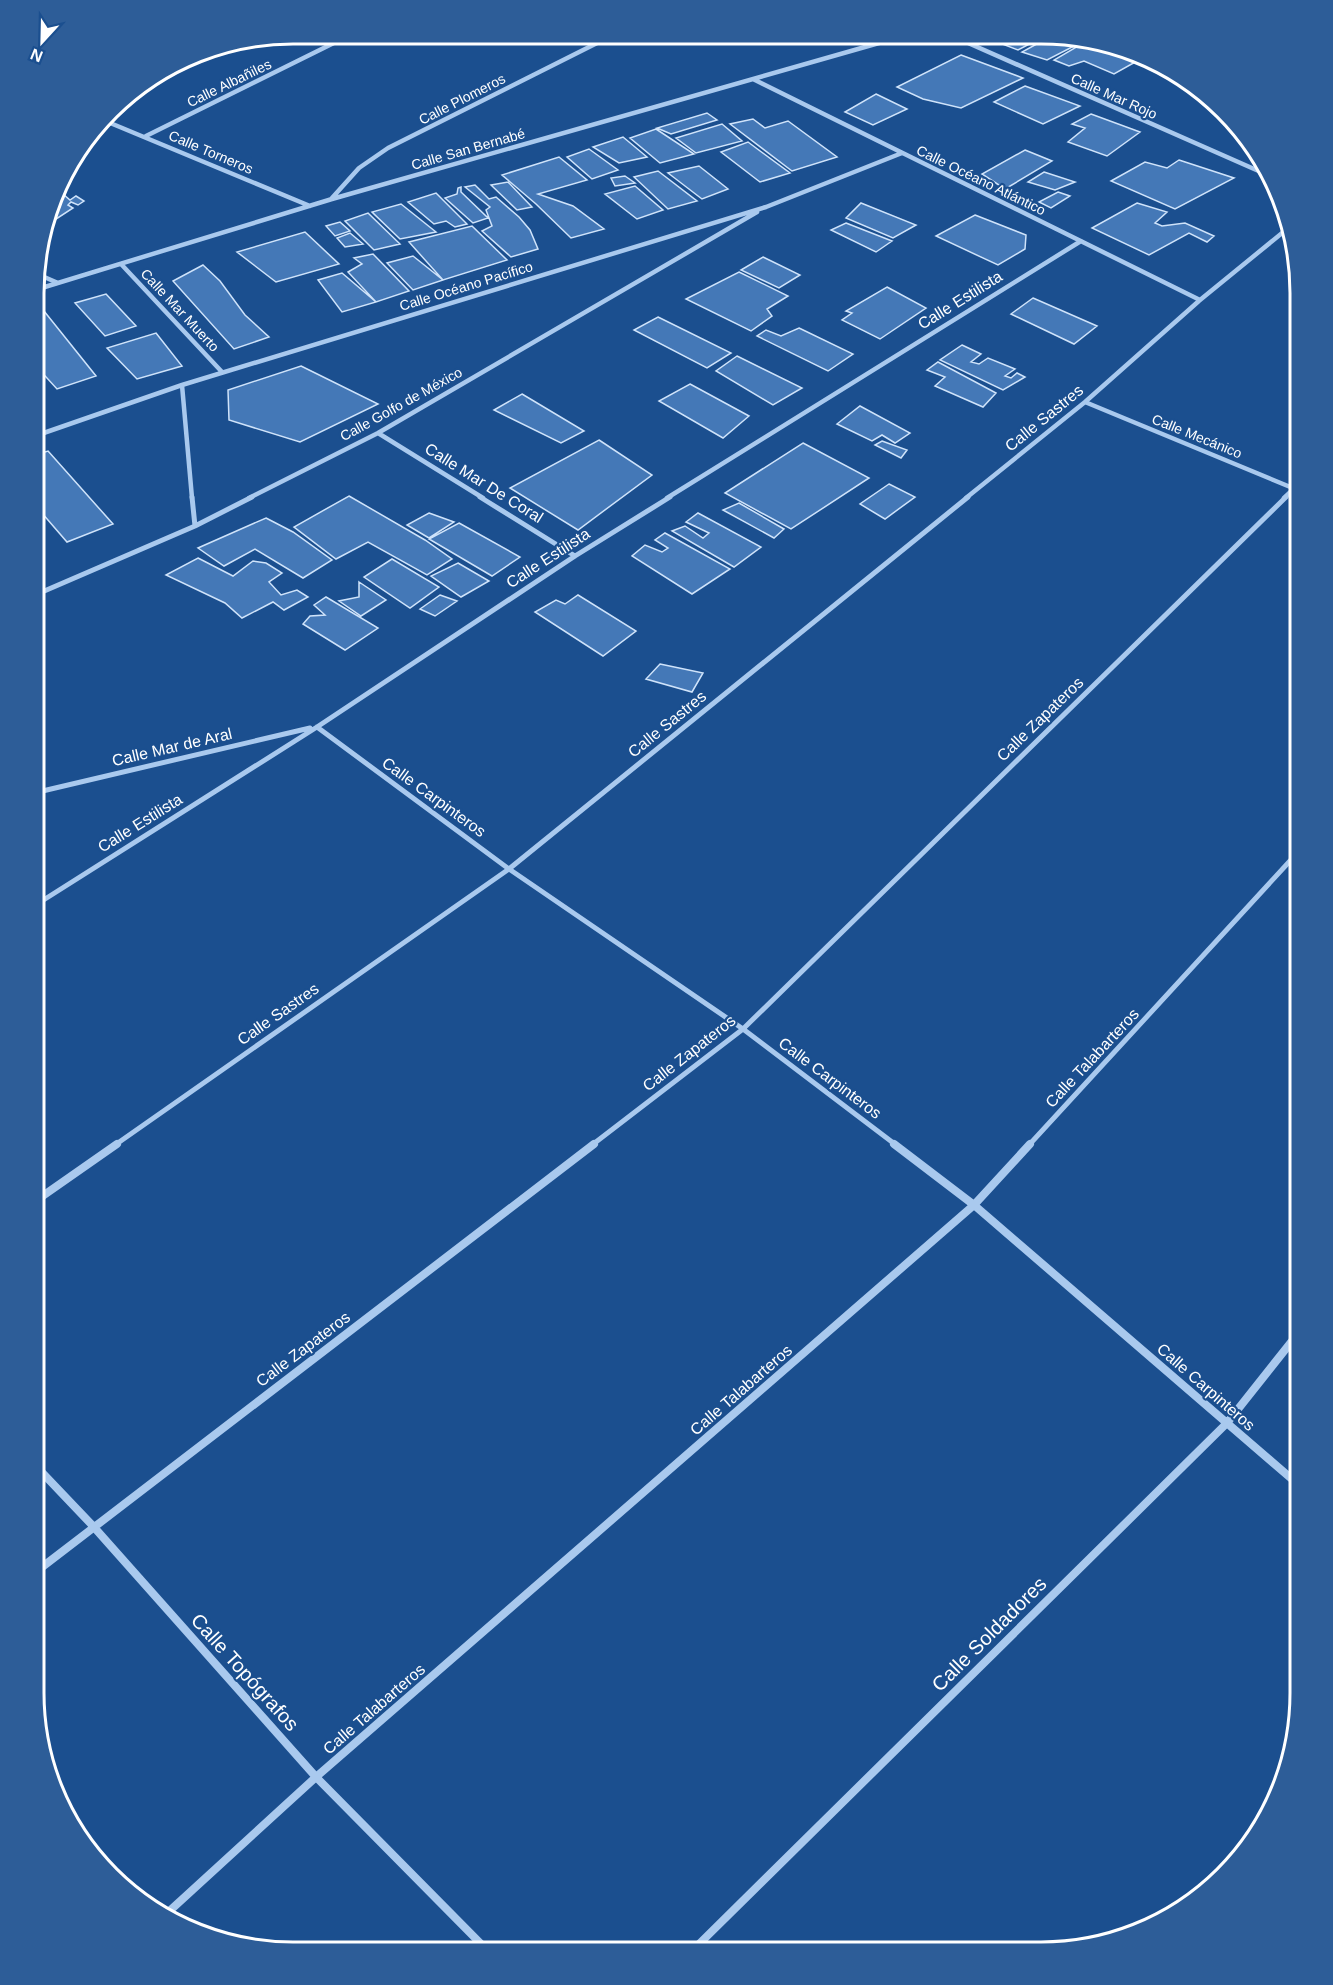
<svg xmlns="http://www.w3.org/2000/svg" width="1333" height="1985" font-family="Helvetica,sans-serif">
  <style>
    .building { fill: #4478b7; stroke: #cfe3fa; stroke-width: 1.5 }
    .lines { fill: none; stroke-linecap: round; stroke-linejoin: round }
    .minor-far2 { stroke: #a9c9ee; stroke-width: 4.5 }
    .minor-far1 { stroke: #a9c9ee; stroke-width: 5 }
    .minor { stroke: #a9c9ee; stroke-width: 8 }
    .labels { text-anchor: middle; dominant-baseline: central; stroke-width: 4.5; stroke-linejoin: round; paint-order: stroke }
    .far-street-label { font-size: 14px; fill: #fff; stroke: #1b4f8f }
    .street-label { font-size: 16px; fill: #fff; stroke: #1b4f8f }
    .near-street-label { font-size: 20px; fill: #fff; stroke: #1b4f8f }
    .rim { fill: none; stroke: #fff; stroke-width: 3 }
  </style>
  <rect width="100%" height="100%" fill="#1b4f8f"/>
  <path class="building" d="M994,35h53l-29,15 -26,-10z
    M1053,35h9l18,8 -33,17 -25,-8z
    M1090,39l49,14 7,3 -32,18 -30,-13 -15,5 -15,-6z
    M961,55l62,23 -62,30 -38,-9 -26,-12z
    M1025,86l55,20 -37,18 -49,-22z
    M876,94l31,15 -34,16 -28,-13z
    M707,113l10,7 -46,14 -14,-6z
    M1091,114l49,18 -33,24 -39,-14 17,-14 -13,-4z
    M753,119l12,9 23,-7 49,36 -45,14 -62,-47z
    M722,124l20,17 -46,12 -20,-15z
    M656,129l38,25 -34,9 -30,-25z
    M623,137l24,20 -28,6 -26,-16z
    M748,142l42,31 -30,9 -39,-30z
    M589,149l29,21 -26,9 -25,-22z
    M1025,150l27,11 -47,28 -23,-15z
    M559,157l28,23 -49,14 35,12 31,23 -33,9 -35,-34 -34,-29z
    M1179,160l55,18 -59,31 -64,-28 34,-19 22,6z
    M699,166l29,23 -26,10 -34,-26z
    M658,171l39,30 -29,8 -34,-32z
    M1044,172l31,10 -20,8 -27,-8z
    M625,176l10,7 -20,3 -4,-8z
    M508,182l24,25 -15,3 -26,-25z
    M475,185l14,14 7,-2 23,20 11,13 8,19 -27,8 -29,-26 10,-5 -6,-16 4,-3 -25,-20z
    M635,186l28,24 -26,9 -32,-25z
    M461,187v5l27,26 -15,5 -28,-25 12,-4 1,-6z
    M1058,192l12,4 -19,12 -12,-6z
    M436,193l31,31 -12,3 -9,-6 -12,3 -26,-22z
    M63,194l7,6 6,-4 8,5 -6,4 -7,-3 -3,3 5,3 -26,17 9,-28z
    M861,203l55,22 -23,13 -47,-20z
    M1137,203l30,9 -12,11 7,3 23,-3 29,13 -7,6 -18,-9 -40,22 -57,-27z
    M401,204l35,28 -36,7 -28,-27z
    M368,213l32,31 -26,6 -29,-29z
    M975,215l51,20 -1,14 -27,16 -62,-29z
    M340,222l10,9 -15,5 -9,-10z
    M846,223l46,18 -16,11 -45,-22z
    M472,226l35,34 -64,20 -34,-38z
    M305,232l34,32 -63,18 -39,-30z
    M350,233l13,11 -18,3 -8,-9z
    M373,254l36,37 -33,11 -28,-30 14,-8 -8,-6z
    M413,256l30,24 -30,10 -26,-27z
    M763,257l37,18 -21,13 -38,-18z
    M203,265l17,16 25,34 24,22 -35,12 -61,-68z
    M739,272l49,24 -21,13 5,7 -21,15 -65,-32z
    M342,273l34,29 -34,10 -24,-32z
    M887,287l39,21 -46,31 -38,-19 10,-7 -6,-2z
    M106,294l30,32 -31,10 -30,-33z
    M1033,298l64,28 -23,18 -63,-30z
    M44,311l52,65 -39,13 -22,-24v-51z
    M658,317l73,36 -24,15 -73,-38z
    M799,328l54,26 -25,17 -71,-35 9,-6 15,6z
    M156,333l26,33 -45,13 -30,-31z
    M962,345l19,9 -10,8 8,2 9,-6 27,11 -10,7 6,2 6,-5 8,4 -22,13 -63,-30z
    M737,356l65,32 -29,17 -57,-34z
    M938,362l58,31 -13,14 -48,-21 10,-9 -18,-7z
    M301,366l77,38 -78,38 -71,-22 -1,-30z
    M690,384l59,32 -26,22 -64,-37z
    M522,394l62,37 -23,12 -67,-33z
    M860,406l50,27 -15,10 -13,-8 -10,6 -35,-17z
    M599,440l53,35 -74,55 -68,-42z
    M882,441l25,9 -6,8 -26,-13z
    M803,443l66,35 -78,51 -66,-36z
    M48,451l65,73 -46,18 -32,-37v-50z
    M889,484l26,13 -30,22 -25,-15z
    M349,496l76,44 27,19 -25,16 -59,-33 -32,17 -42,-32z
    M739,503l45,26 -10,9 -51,-28z
    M429,513l25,9 -25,16 -22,-13z
    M698,513l63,34 -27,20 -62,-36 13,-5 18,12 6,-5 -23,-11z
    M266,518l27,14 39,28 -29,18 -48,-29 -31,17 -26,-18z
    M459,523l61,34 -28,19 -63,-37z
    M665,533l65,36 -38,25 -60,-38 13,-11 17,7 6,-4 -13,-8z
    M198,558l35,18 20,-15 13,2 16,10 -13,9 12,13 16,-5 11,7 -24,13 -11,-8 -31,16 -17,-15 -59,-28z
    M392,559l47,28 -29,21 -46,-31z
    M458,563l31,18 -28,16 -30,-21z
    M359,582l27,18 -25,16 -22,-15 20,-4z
    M440,595l17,6 -22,15 -15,-7z
    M578,595l58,36 -33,25 -68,-44 21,-12 9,4z
    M326,597l52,31 -33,22 -42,-26 7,-8 15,-1 -11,-10z
    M660,664l43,9 -11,19 -46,-13z"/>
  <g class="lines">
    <path class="minor-far2" d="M796,34l39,1
      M950,35l320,141
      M753,79l447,221
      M103,120l207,86
      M146,136l208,-103
      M332,198l27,-30 29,-20 227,-114
      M121,264l101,108
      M35,273l23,10
      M35,290l297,-91 575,-164
      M182,385l10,113
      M1085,402l215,89
      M378,433l105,65
      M35,436l147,-51 584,-178 136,-54
      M249,498l129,-65 379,-221
      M667,498l414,-257
      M966,498l119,-96 115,-102 87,-71
      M1284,498l16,-15"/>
    <path class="minor-far1" d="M192,497l3,29
      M480,497l95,59
      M35,595l160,-69 57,-29
      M317,727l192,142 234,160 153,116
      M34,793l276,-65
      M34,906l283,-179 258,-171 95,-59
      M115,1145l394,-276 459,-372
      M592,1145l151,-116 543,-532
      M1029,1145l271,-295"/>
    <path class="minor" d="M894,1144l80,61 326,281
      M34,1202l83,-58
      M33,1463l60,63 223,251 171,173
      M33,1574l561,-430
      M164,1916l152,-139 658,-572 56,-61
      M692,1951l535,-528 73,-92"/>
  </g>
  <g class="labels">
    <g class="far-street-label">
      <text transform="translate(229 83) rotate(-26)">Calle Albañiles</text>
      <text transform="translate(1114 96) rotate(24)">Calle Mar Rojo</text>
      <text transform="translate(462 99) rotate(-27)">Calle Plomeros</text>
      <text transform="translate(468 149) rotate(-16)">Calle San Bernabé</text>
      <text transform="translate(211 152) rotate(23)">Calle Torneros</text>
      <text transform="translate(981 180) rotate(26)">Calle Océano Atlántico</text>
      <text transform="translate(466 286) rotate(-17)">Calle Océano Pacífico</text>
      <text transform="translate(180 310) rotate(47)">Calle Mar Muerto</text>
      <text transform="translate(401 404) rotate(-29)">Calle Golfo de México</text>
      <text transform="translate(1197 436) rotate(22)">Calle Mecánico</text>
    </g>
    <g class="street-label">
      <text transform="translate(960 300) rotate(-32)">Calle Estilista</text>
      <text transform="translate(1044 418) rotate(-39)">Calle Sastres</text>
      <text transform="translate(484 483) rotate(32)">Calle Mar De Coral</text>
      <text transform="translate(548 558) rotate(-33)">Calle Estilista</text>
      <text transform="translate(1040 719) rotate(-44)">Calle Zapateros</text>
      <text transform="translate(667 724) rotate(-39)">Calle Sastres</text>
      <text transform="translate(172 747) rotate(-13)">Calle Mar de Aral</text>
      <text transform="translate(434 797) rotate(36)">Calle Carpinteros</text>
      <text transform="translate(140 823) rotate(-32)">Calle Estilista</text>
      <text transform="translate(278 1014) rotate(-35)">Calle Sastres</text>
      <text transform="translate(689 1053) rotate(-38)">Calle Zapateros</text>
      <text transform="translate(1092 1058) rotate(-47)">Calle Talabarteros</text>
      <text transform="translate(830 1078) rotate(37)">Calle Carpinteros</text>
      <text transform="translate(303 1349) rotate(-37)">Calle Zapateros</text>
      <text transform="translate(1206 1387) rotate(41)">Calle Carpinteros</text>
      <text transform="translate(741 1390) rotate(-41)">Calle Talabarteros</text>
      <text transform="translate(374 1709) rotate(-41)">Calle Talabarteros</text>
    </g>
    <g class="near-street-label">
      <text transform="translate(989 1634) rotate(-45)">Calle Soldadores</text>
      <text transform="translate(245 1672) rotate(48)">Calle Topógrafos</text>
    </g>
  </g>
  <path d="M0 0H1333V1985H0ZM293 44H1041A249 249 0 0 1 1290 293V1693A249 249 0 0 1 1041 1942H293A249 249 0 0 1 44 1693V293A249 249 0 0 1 293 44Z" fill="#2d5d98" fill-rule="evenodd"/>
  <path class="rim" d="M293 44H1041A249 249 0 0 1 1290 293V1693A249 249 0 0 1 1041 1942H293A249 249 0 0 1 44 1693V293A249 249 0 0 1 293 44Z"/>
  <g transform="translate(42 42) rotate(202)" stroke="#1b4f8f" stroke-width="4.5" paint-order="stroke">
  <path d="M0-4.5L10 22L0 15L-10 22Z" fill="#ffffff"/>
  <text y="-9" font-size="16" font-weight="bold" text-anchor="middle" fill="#ffffff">N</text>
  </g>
</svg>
